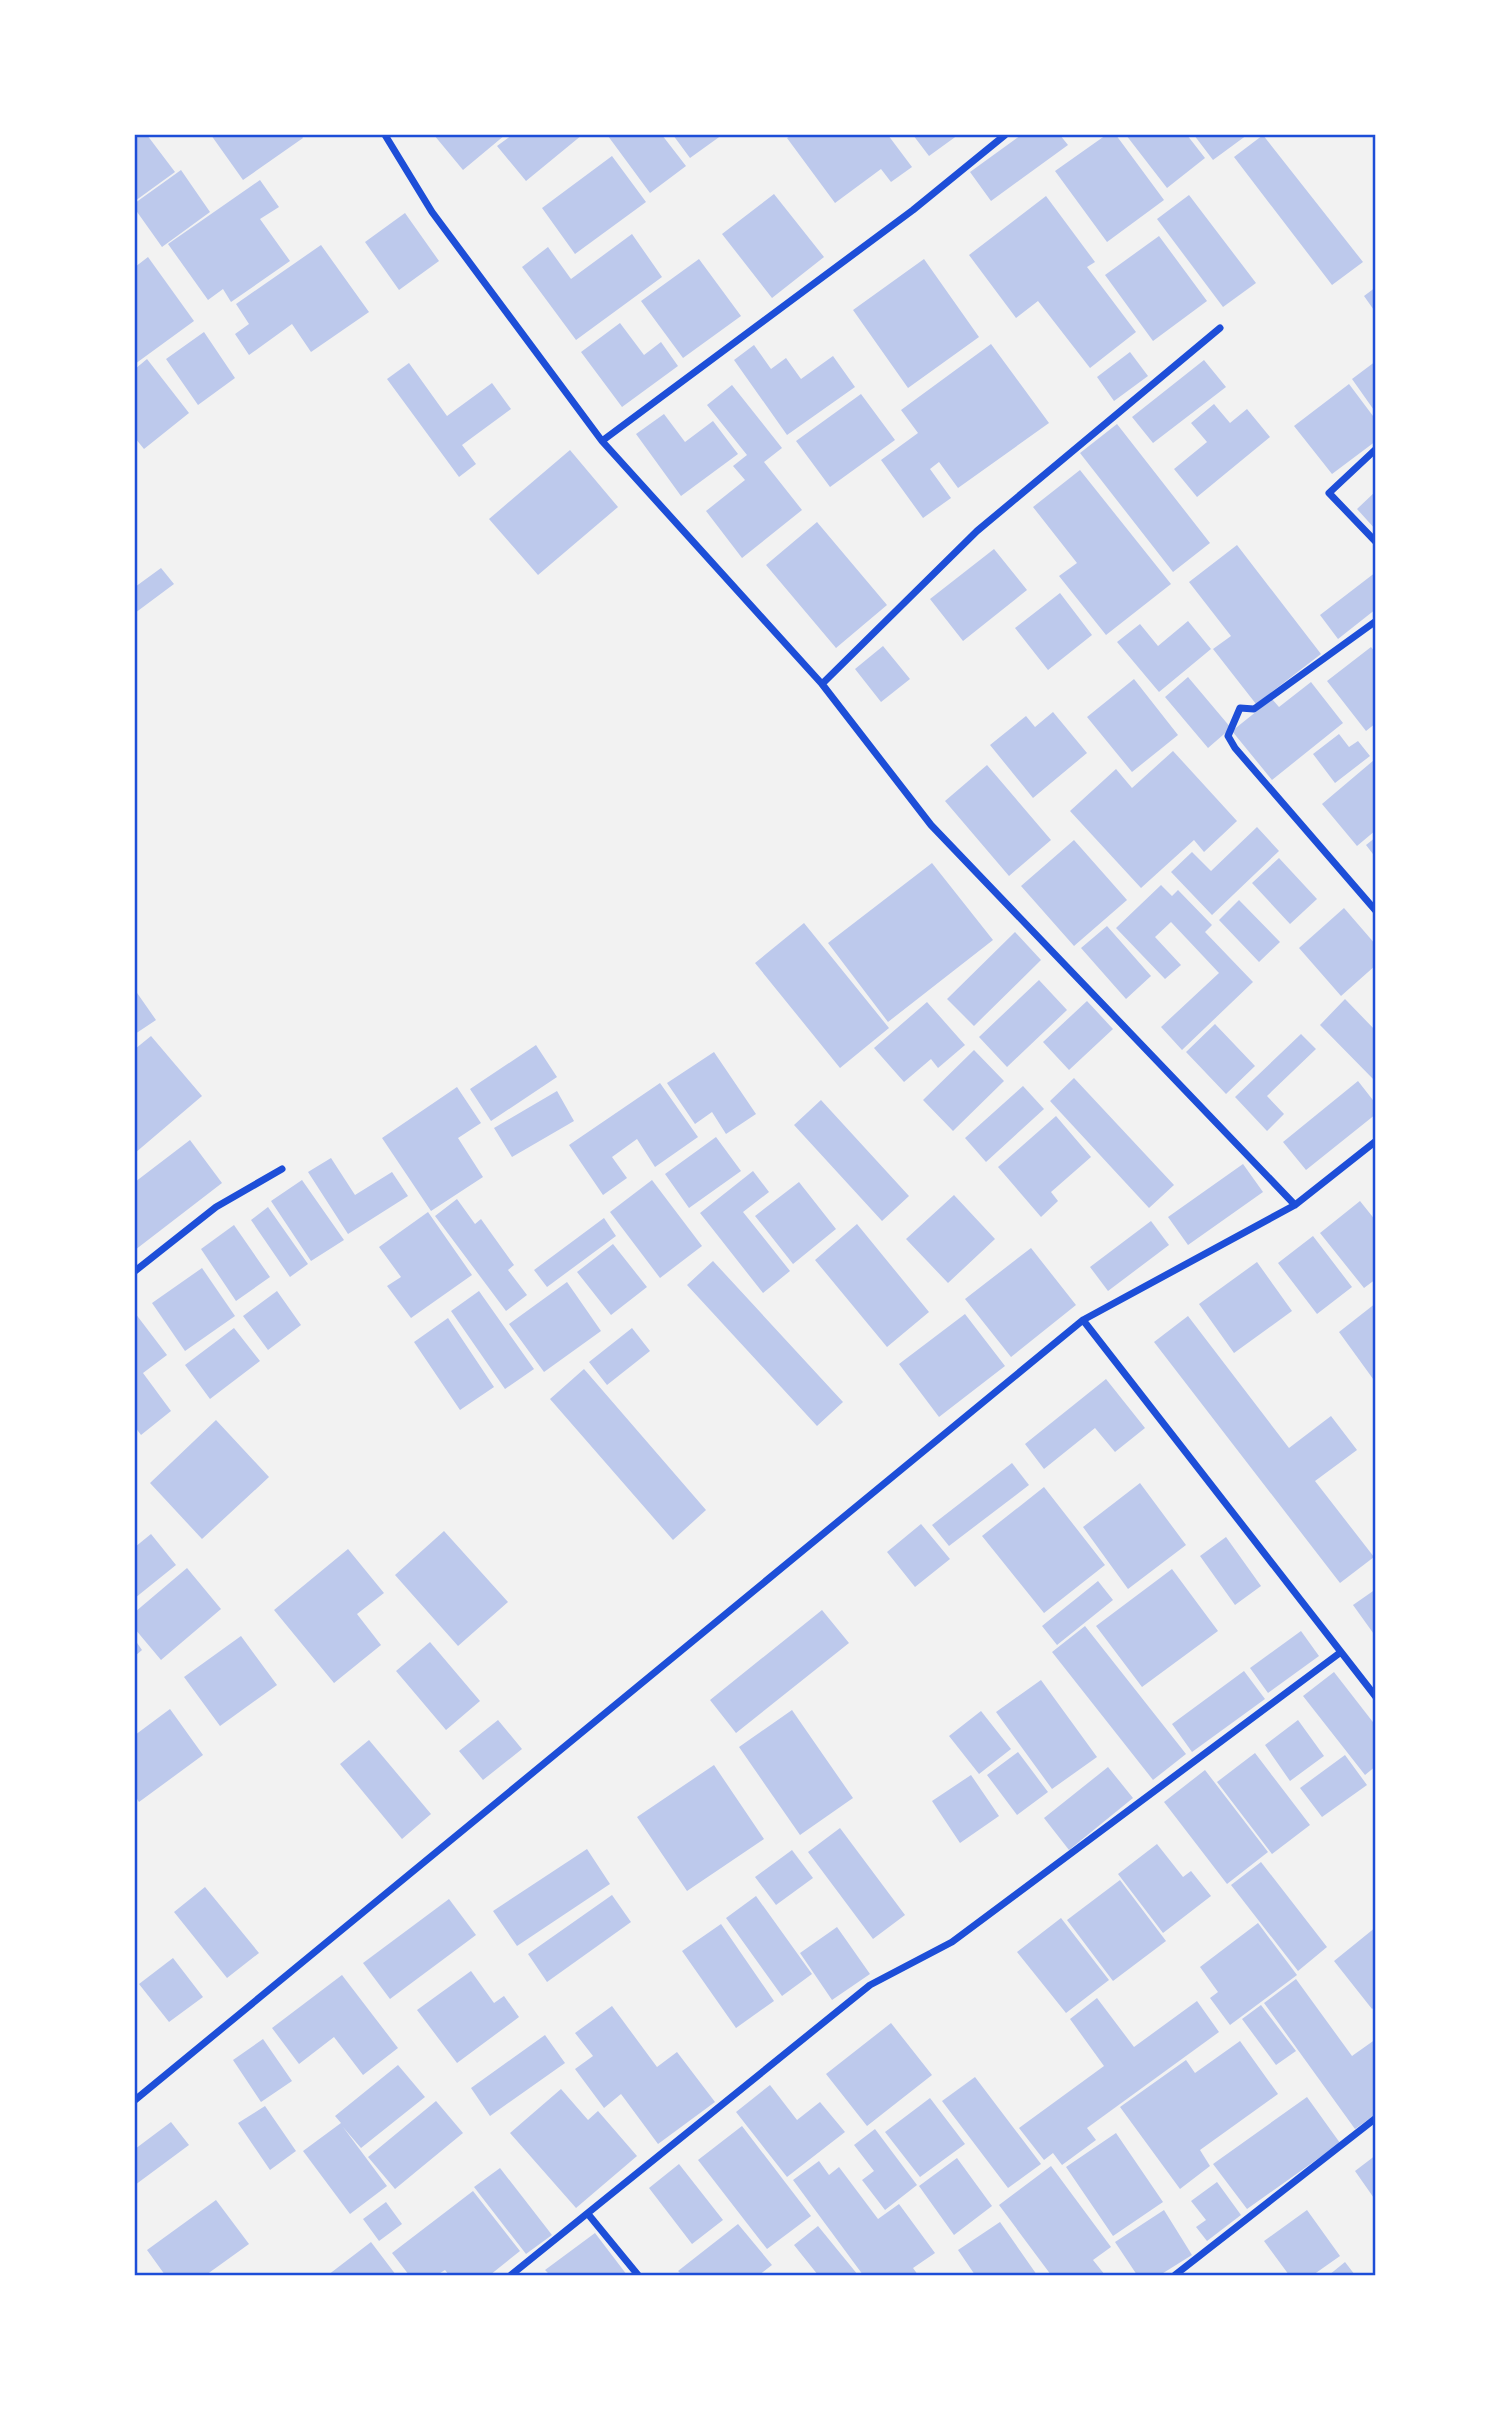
<svg xmlns="http://www.w3.org/2000/svg" width="1511" height="2410" font-family="Inter,sans-serif">
  <style>
    .building { fill: #bdc9ec }
    .lines { fill: none; stroke-linecap: round; stroke-linejoin: round }
    .minor { stroke: #1d4ed8; stroke-width: 7 }
    .neatline { fill: none; stroke: #1d4ed8; stroke-width: 2.5 }
  </style>
  <rect width="100%" height="100%" fill="#f2f2f2"/>
  <path class="building" d="M140,135h7l28,37 -40,29v-62z
    M211,135h90l2,3 -60,42z
    M434,135h71l-42,35z
    M512,135h70l-56,46 -29,-35z
    M611,135h51l24,31 -36,27 -42,-57z
    M673,135h49l-32,23z
    M792,135h96l24,32 -21,15 -10,-13 -46,34 -48,-65z
    M913,135h45l-29,21z
    M1021,135h39l8,10 -77,56 -21,-29z
    M1106,135h10l48,65 -57,42 -52,-71z
    M1126,135h61l18,23 -38,30z
    M1194,135h53l-34,25z
    M1263,135l100,127 -31,23 -98,-128z
    M612,156l34,46 -71,52 -33,-46z
    M181,170l29,42 -48,35 -27,-38v-6z
    M260,180l19,27 -19,12 30,42 -59,41 -8,-13 -15,11 -40,-56z
    M774,194l50,63 -52,41 -50,-64z
    M1189,195l67,88 -33,24 -66,-88z
    M1046,196l49,66 -8,5 49,65 -46,36 -52,-67 -22,17 -47,-63z
    M405,213l34,48 -40,29 -34,-48z
    M632,234l30,43 -86,63 -54,-73 26,-20 23,32z
    M1159,236l48,65 -54,40 -48,-66z
    M321,245l48,67 -58,40 -19,-28 -43,31 -14,-21 14,-10 -13,-20z
    M148,257l46,64 -59,43v-97z
    M699,259l42,57 -58,42 -42,-57z
    M924,259l55,78 -71,51 -55,-78z
    M1376,287v26l-12,-17z
    M620,323l24,32 17,-13 17,24 -56,41 -41,-55z
    M204,332l31,46 -37,27 -32,-46z
    M991,344l58,79 -91,65 -19,-26 -9,7 21,29 -28,20 -42,-58 37,-27 -17,-23z
    M754,345l17,24 15,-11 15,21 32,-23 22,31 -68,48 -53,-75z
    M1130,352l18,24 -34,25 -17,-24z
    M147,359l42,54 -45,36 -9,-11v-69z
    M1204,360l22,27 -73,56 -21,-26z
    M1376,361v52l-24,-34z
    M409,363l38,53 45,-33 19,26 -49,36 14,19 -17,13 -72,-98z
    M1349,384l27,36v21l-44,33 -38,-48z
    M732,385l50,63 -18,14 38,48 -60,48 -36,-47 39,-31 -12,-14 14,-11 -40,-50z
    M861,394l34,46 -65,47 -34,-46z
    M1214,404l16,19 17,-14 23,28 -73,60 -23,-28 33,-27 -16,-19z
    M664,414l21,28 28,-21 25,33 -57,42 -45,-62z
    M1117,424l93,119 -37,29 -93,-119z
    M570,450l48,57 -80,68 -49,-56z
    M1080,470l91,114 -65,51 -47,-59 18,-13 -44,-56z
    M1376,491v39l-19,-21z
    M817,522l70,83 -51,43 -70,-83z
    M1237,545l84,109 -65,50 -43,-55 18,-13 -42,-54z
    M994,549l33,41 -64,51 -33,-42z
    M161,568l13,16 -39,29v-26z
    M1376,572v37l-38,30 -18,-24z
    M1060,593l32,42 -44,35 -33,-42z
    M1188,621l23,28 -52,43 -42,-50 23,-18 18,22z
    M883,646l27,33 -29,23 -26,-33z
    M1371,647l5,6v70l-10,8 -39,-50z
    M1188,677l43,51 -23,20 -43,-51z
    M1134,679l44,56 -46,37 -45,-55z
    M1311,682l32,41 -71,57 -40,-49 40,-32 7,8z
    M1053,712l34,41 -54,45 -43,-53 36,-29 9,11z
    M1339,734l10,13 9,-6 12,15 -35,27 -22,-29z
    M1173,751l64,70 -33,31 -10,-12 -53,48 -71,-77 46,-42 16,19z
    M1374,760l2,70 -19,16 -35,-42z
    M987,765l64,75 -42,36 -64,-75z
    M1257,827l22,24 -67,64 -41,-43 21,-20 19,19z
    M1376,837v21l-10,-13z
    M1074,840l53,60 -53,46 -53,-60z
    M1279,858l38,41 -27,25 -38,-41z
    M932,863l61,77 -105,82 -60,-79z
    M1161,885l11,11 6,-6 34,35 -7,7 48,50 -71,68 -21,-23 58,-54 -48,-51 -16,15 26,28 -16,14 -49,-51z
    M1239,900l41,42 -21,20 -40,-42z
    M1344,908l32,37v20l-35,31 -42,-48z
    M804,923l85,105 -49,40 -85,-105z
    M1107,926l44,50 -25,23 -45,-51z
    M1015,932l26,28 -67,66 -27,-27z
    M1039,980l28,30 -60,57 -28,-30z
    M135,990l21,30 -21,14z
    M1345,999l31,32v51l-56,-57z
    M1087,1001l26,28 -44,41 -26,-28z
    M927,1002l38,43 -27,23 -7,-9 -27,23 -30,-34z
    M1215,1024l40,42 -29,28 -40,-42z
    M1301,1034l15,15 -49,47 17,18 -17,17 -32,-34z
    M151,1036l51,60 -67,57v-104z
    M536,1045l21,32 -66,44 -21,-32z
    M974,1050l30,31 -51,50 -30,-31z
    M714,1052l42,62 -30,20 -14,-22 -17,12 -28,-41z
    M1074,1078l100,107 -25,23 -99,-107z
    M1358,1081l18,23v10l-70,56 -23,-28z
    M660,1083l38,54 -43,30 -18,-28 -25,18 15,21 -24,17 -34,-50z
    M1023,1086l21,23 -58,53 -21,-24z
    M457,1087l24,36 -23,15 25,39 -52,34 -49,-73z
    M557,1091l17,30 -62,36 -18,-29z
    M821,1100l88,96 -27,25 -88,-96z
    M1056,1116l35,41 -40,35 7,9 -17,16 -43,-50z
    M716,1137l25,34 -52,37 -24,-34z
    M190,1140l32,43 -87,67v-68z
    M331,1158l24,37 37,-23 16,24 -60,38 -40,-62z
    M1243,1164l20,28 -75,53 -20,-28z
    M753,1171l16,21 -26,20 47,59 -27,22 -63,-80z
    M302,1180l42,60 -33,21 -40,-60z
    M652,1180l50,66 -42,32 -50,-66z
    M799,1182l37,47 -43,35 -38,-48z
    M954,1195l41,44 -47,44 -42,-44z
    M457,1199l18,25 6,-5 33,46 -6,5 19,25 -21,16 -71,-95z
    M1360,1201l16,20v58l-12,9 -44,-55z
    M268,1207l40,57 -18,13 -39,-57z
    M428,1212l44,63 -61,43 -24,-32 14,-9 -22,-30z
    M604,1218l12,18 -69,51 -13,-17z
    M1151,1221l18,24 -61,46 -18,-24z
    M857,1224l72,88 -42,35 -72,-87z
    M234,1225l36,52 -34,24 -35,-52z
    M1313,1236l39,51 -35,27 -39,-51z
    M613,1244l34,43 -36,28 -34,-43z
    M1031,1248l45,57 -65,52 -46,-58z
    M713,1261l130,141 -26,24 -130,-141z
    M1257,1262l35,49 -58,42 -35,-49z
    M202,1268l33,48 -50,35 -33,-48z
    M567,1282l34,49 -57,41 -35,-48z
    M277,1291l24,34 -33,25 -25,-34z
    M479,1291l55,78 -29,20 -54,-78z
    M1376,1303v80l-37,-51z
    M135,1313l32,42 -24,18 28,38 -30,24 -6,-8z
    M965,1314l40,52 -66,51 -40,-53z
    M1188,1316l101,132 42,-32 26,34 -42,31 59,76 -34,26 -186,-241z
    M448,1318l46,69 -34,23 -46,-68z
    M234,1328l26,33 -50,38 -25,-34z
    M632,1328l18,23 -43,34 -18,-23z
    M584,1369l122,141 -33,30 -123,-141z
    M1106,1379l39,49 -30,24 -20,-24 -51,41 -19,-25z
    M216,1420l53,57 -67,62 -52,-56z
    M1012,1463l17,22 -80,61 -17,-21z
    M1140,1483l46,62 -58,44 -45,-62z
    M1044,1487l61,78 -61,48 -62,-77z
    M921,1524l29,35 -35,28 -28,-35z
    M444,1531l64,71 -50,44 -63,-71z
    M151,1534l25,31 -41,33v-51z
    M1226,1537l35,49 -26,19 -35,-49z
    M348,1549l36,44 -27,21 24,31 -47,38 -60,-73z
    M187,1568l34,41 -60,51 -26,-31v-17z
    M1172,1569l46,62 -76,56 -46,-61z
    M1098,1581l15,19 -56,45 -15,-19z
    M1376,1589v48l-23,-32z
    M822,1610l27,33 -113,90 -26,-33z
    M1085,1626l101,128 -33,26 -101,-128z
    M1301,1631l18,25 -51,37 -18,-25z
    M241,1636l36,49 -57,41 -36,-49z
    M135,1640l7,10 -7,6z
    M430,1642l50,59 -34,29 -50,-59z
    M1244,1671l21,28 -73,53 -20,-28z
    M1334,1672l42,54v40l-11,9 -62,-79z
    M1041,1680l56,77 -45,32 -56,-77z
    M170,1709l33,46 -64,47 -4,-6v-61z
    M792,1710l61,88 -53,37 -61,-88z
    M981,1711l30,38 -32,25 -30,-38z
    M498,1720l24,29 -39,31 -24,-29z
    M1298,1720l26,36 -34,25 -25,-36z
    M369,1740l62,74 -29,25 -62,-75z
    M1018,1752l30,40 -31,23 -30,-40z
    M1255,1753l55,72 -38,29 -55,-72z
    M1345,1755l22,30 -45,32 -22,-29z
    M714,1765l50,74 -77,52 -50,-74z
    M1108,1767l25,31 -64,52 -25,-32z
    M1205,1770l63,82 -41,32 -63,-82z
    M971,1775l28,41 -39,27 -28,-42z
    M840,1828l65,87 -32,24 -65,-87z
    M1157,1844l26,33 8,-6 20,25 -48,37 -45,-59z
    M587,1849l23,35 -93,62 -24,-35z
    M792,1850l21,28 -37,27 -21,-28z
    M1261,1862l66,85 -29,24 -67,-86z
    M1120,1880l46,61 -53,40 -46,-61z
    M205,1887l54,66 -32,25 -53,-66z
    M612,1895l19,27 -84,60 -19,-28z
    M756,1896l56,78 -30,22 -56,-78z
    M449,1899l27,36 -86,64 -27,-36z
    M1061,1918l48,62 -43,33 -49,-61z
    M1258,1923l39,52 -67,50 -20,-27 8,-6 -18,-25z
    M721,1924l53,77 -38,27 -54,-77z
    M837,1927l33,47 -38,26 -32,-47z
    M1376,1927v79l-4,3 -38,-48z
    M173,1958l30,39 -34,25 -30,-38z
    M471,1971l23,32 10,-7 15,21 -62,46 -40,-53z
    M342,1975l56,73 -35,27 -29,-38 -35,27 -27,-36z
    M1296,1979l56,77 24,-17v75l-21,15 -91,-126z
    M1097,1998l37,49 63,-46 22,31 -132,96 9,12 -34,25 -9,-12 -9,7 -25,-32 85,-62 -34,-47z
    M1261,2005l35,46 -20,14 -34,-46z
    M612,2006l45,61 20,-15 38,50 -57,42 -37,-50 -17,14 -29,-39 18,-13 -18,-23z
    M891,2023l41,52 -65,51 -41,-52z
    M545,2035l20,28 -75,53 -19,-28z
    M263,2039l29,42 -31,21 -28,-42z
    M1240,2041l38,53 -78,56 10,16 -30,23 -60,-82 66,-47 9,13z
    M398,2065l27,32 -64,51 -18,-21 44,59 -37,28 -47,-63 38,-28 -6,-7z
    M975,2077l66,87 -33,24 -66,-87z
    M770,2085l27,35 23,-18 25,30 -58,45 -51,-65z
    M561,2089l27,31 10,-9 39,45 -61,52 -66,-75z
    M1307,2097l33,46 -93,66 -34,-45z
    M930,2098l35,46 -45,33 -35,-45z
    M436,2101l27,32 -68,56 -27,-32z
    M265,2106l31,45 -26,19 -32,-47z
    M171,2122l18,23 -54,40v-36z
    M742,2126l69,90 -44,33 -69,-89z
    M875,2129l42,56 -32,25 -23,-30 12,-9 -20,-26z
    M1116,2133l47,69 -50,34 -47,-69z
    M1376,2155v46l-21,-30z
    M957,2158l35,48 -38,29 -35,-49z
    M819,2161l10,14 10,-8 39,52 21,-15 36,49 -22,15 5,7h-55l-70,-95z
    M679,2164l44,56 -31,24 -43,-56z
    M1051,2166l60,81 -18,13 12,15h-54l-52,-70z
    M500,2168l52,67 -26,19 -52,-67z
    M1217,2182l24,33 -34,26 -11,-14 10,-7 -15,-19z
    M473,2191l47,60 -30,24h-41l-4,-5 -8,5h-28l-17,-22z
    M216,2200l33,44 -43,31h-41l-18,-25z
    M386,2202l16,22 -23,17 -16,-22z
    M1164,2210l28,45 -32,20h-23l-22,-33z
    M1307,2210l33,46 -27,19h-24l-25,-34z
    M1000,2222l37,53h-62l-17,-25z
    M738,2224l34,41 -13,10h-77l-4,-4z
    M818,2226l40,49h-40l-24,-30z
    M595,2233l32,42h-77l-5,-5z
    M371,2242l25,33h-68z
    M1345,2262l10,13h-26z"/>
  <g class="lines">
    <path class="minor" d="M385,135l47,77 170,229 220,243 109,141 364,380
      M602,441l311,-231 92,-75
      M1376,449l-47,44 47,49
      M1376,621l-122,88 -14,-1 -12,28 7,12 141,163
      M822,684l155,-153 243,-203
      M135,1271l81,-64 66,-38
      M1083,1320l293,377
      M135,2100l948,-780 212,-115 81,-64
      M588,2214l50,61
      M511,2275l359,-290 82,-43 389,-290
      M1175,2275l201,-157"/>
  </g>
  <rect width="1511" height="2410" fill="none" stroke="#ffffff" stroke-width="273"/>
  <rect x="136" y="136" width="1238" height="2138" class="neatline"/>
</svg>
